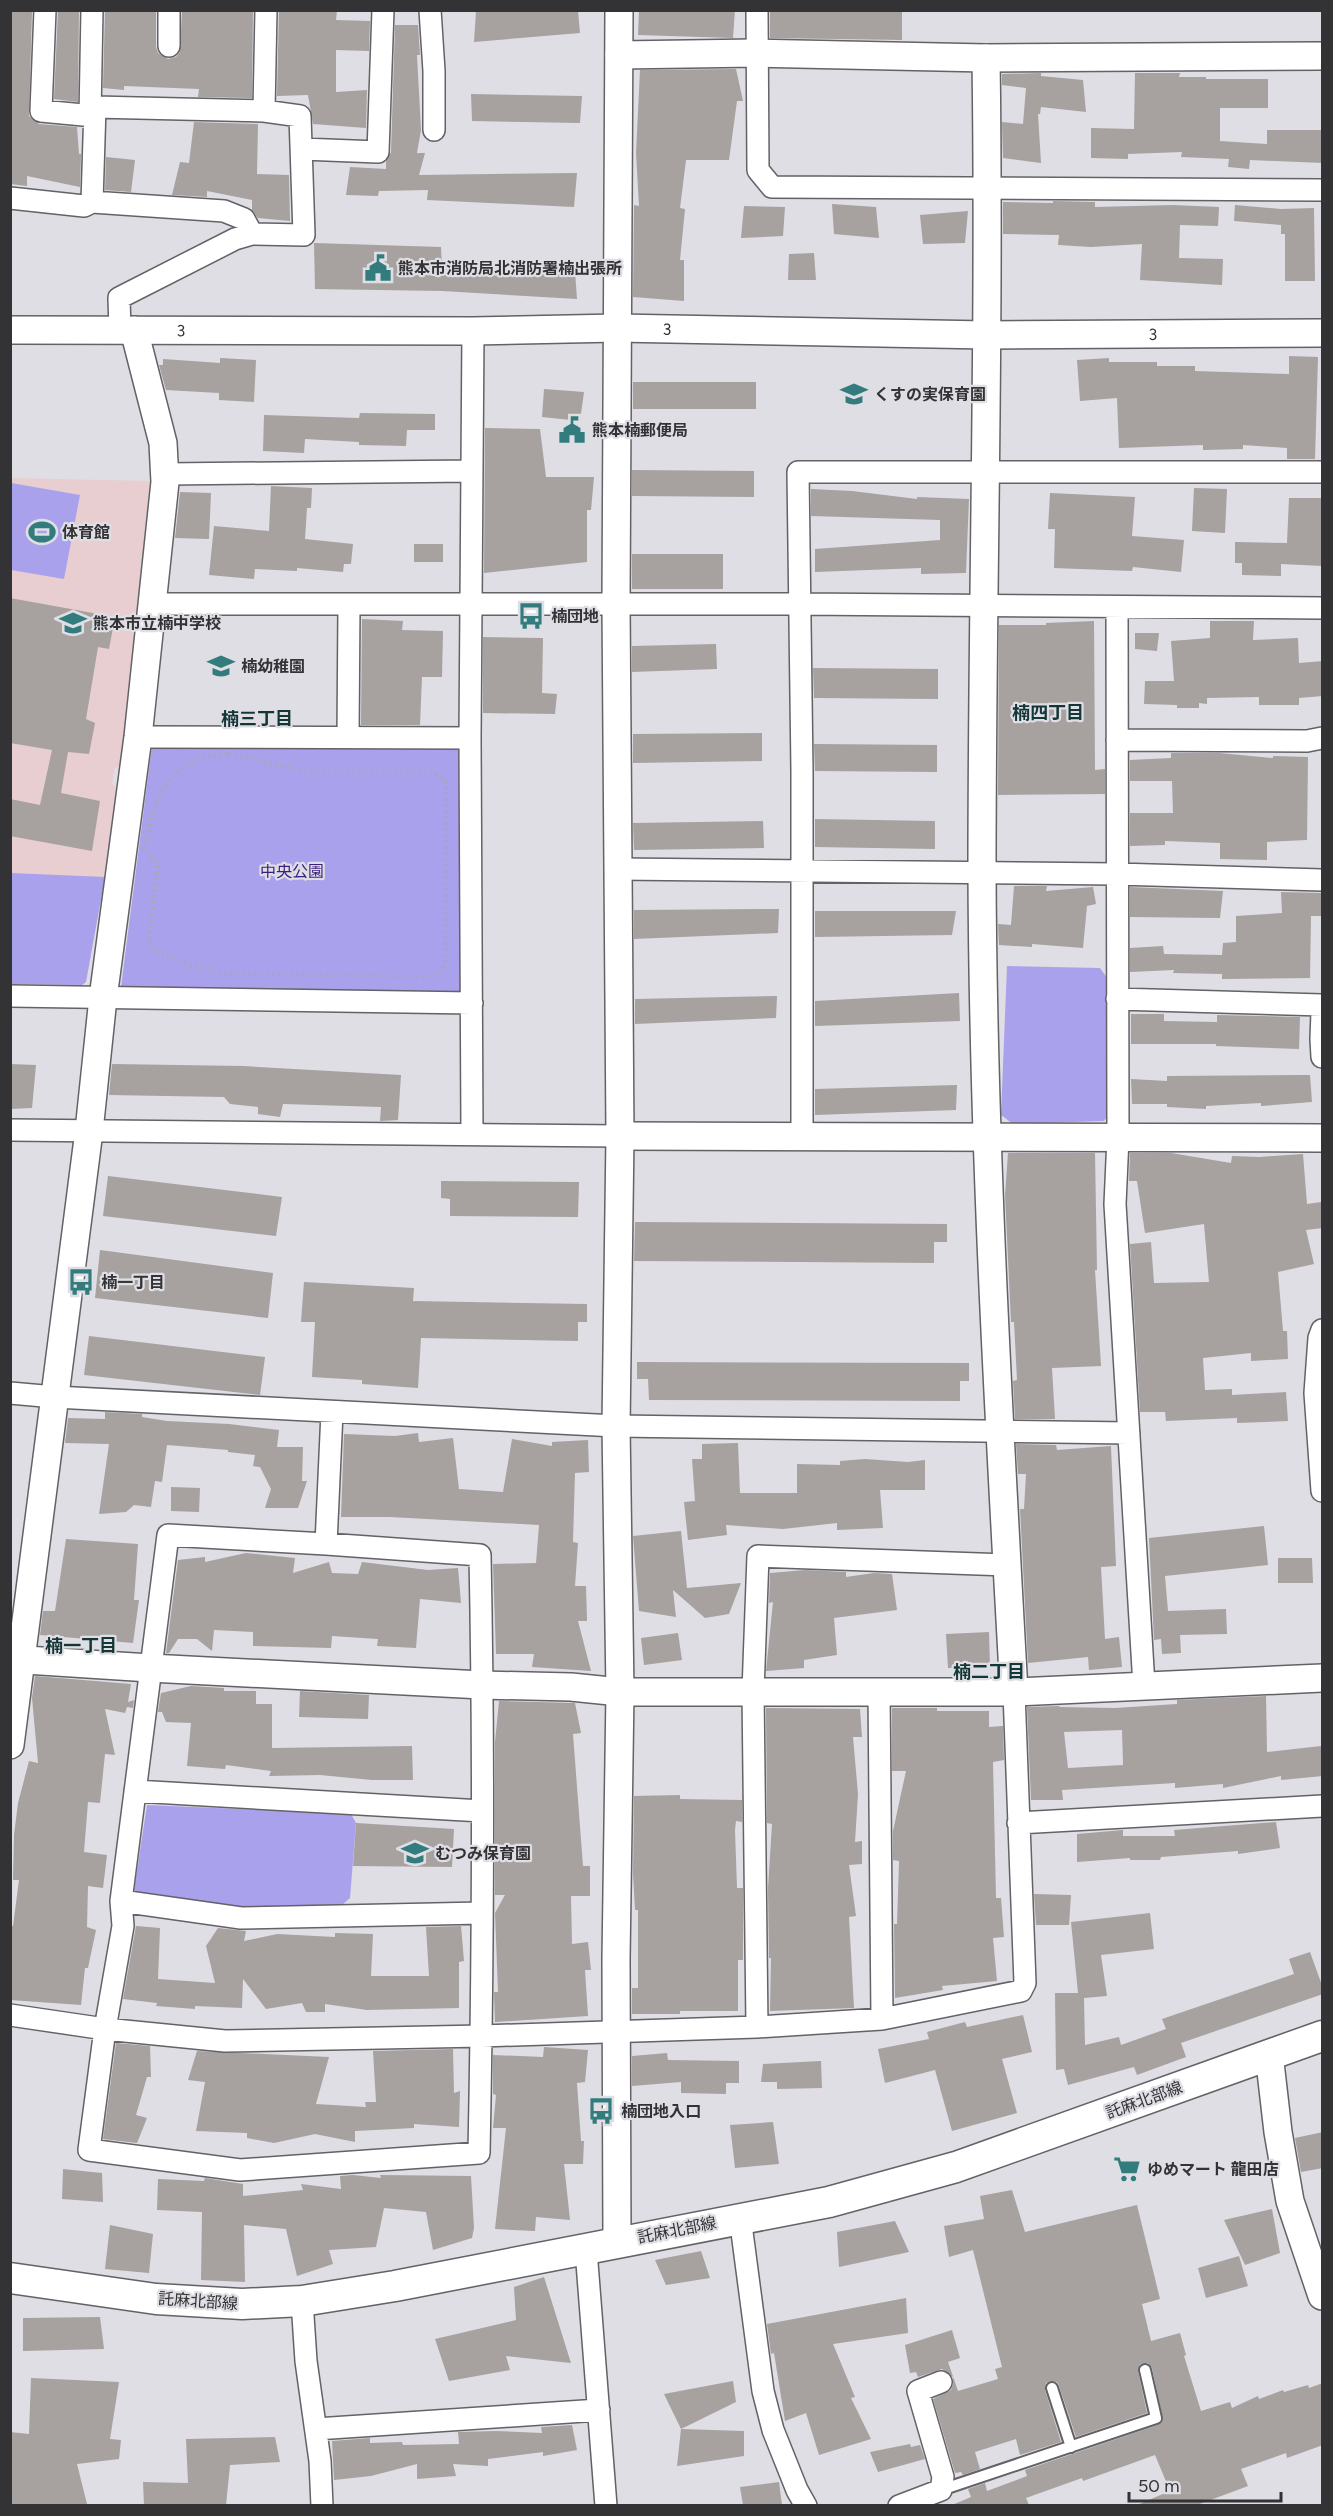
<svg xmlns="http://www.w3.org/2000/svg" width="1333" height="2516" font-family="Figtree,'Noto Sans JP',sans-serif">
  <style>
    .education { fill: #e8ced0 }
    .green { fill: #a9a1ec }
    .building { fill: #a7a1a0; fill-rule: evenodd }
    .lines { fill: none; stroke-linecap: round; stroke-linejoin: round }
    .service-casing { stroke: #626267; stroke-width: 14 }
    .minor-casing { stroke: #626267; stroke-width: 24 }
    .tertiary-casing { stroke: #626267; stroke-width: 30 }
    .secondary-casing { stroke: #626267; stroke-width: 33 }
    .path { stroke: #a9a8ad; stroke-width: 4; stroke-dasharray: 1.5 4.5; stroke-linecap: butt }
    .service { stroke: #fff; stroke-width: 10 }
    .minor { stroke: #fff; stroke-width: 21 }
    .tertiary { stroke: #fff; stroke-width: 27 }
    .secondary { stroke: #fff; stroke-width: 30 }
    .labels { text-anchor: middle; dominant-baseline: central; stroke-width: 4.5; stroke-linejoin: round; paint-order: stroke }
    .poi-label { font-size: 16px; font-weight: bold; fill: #333335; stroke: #dfdee4; text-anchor: start }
    .street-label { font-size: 16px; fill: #333335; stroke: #dfdee4 }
    .park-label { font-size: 16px; fill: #3a1f81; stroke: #dfdee4 }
    .neighbourhood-label { font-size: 18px; font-weight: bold; fill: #133637; stroke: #dfdee4 }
  </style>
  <rect width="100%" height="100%" fill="#dfdee4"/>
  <path class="education" d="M11,478l139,3 -28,284 -7,3 -3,16 9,5 -35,193 -4,3 -71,-1z"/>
  <path class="green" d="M11,483l69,12 -16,84 -53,-9z
    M152,746l305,2 6,7 -1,234 -6,6 -326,-1 -9,-7z
    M11,873l94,4 -19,105 -4,3 -71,-1z
    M1007,966l93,2 12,17 -2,128 -6,8 -91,3 -12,-9z
    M147,1805l204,9 5,9 -6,75 -8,7 -98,3 -98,-11 -12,-7z"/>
  <path class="building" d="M10,10h22l-3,106 10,8 38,3 2,27h2l-1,33 -53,-11v10l-17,-2z
    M58,10h21l-1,92 -24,-3z
    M105,10l51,2v35l2,6 10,6 8,-2 4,-5 2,-42h71l-1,88 -54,-1 1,-8 -75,-3v4l-21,-2z
    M279,10h58l-1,10 34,1 -1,30 -33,-1v42l31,-2 -1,38 -53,-4 -5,-29 -31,1z
    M639,10h96l-2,28 -95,-3z
    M770,10h132v30l-132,-2z
    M476,11h102l2,22 -106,9z
    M395,25h23l2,30h-3l4,75 -4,23h8l-6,22 158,-2 -3,34 -147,-7 1,-10 -49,1 -1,5 -32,-1 4,-28 36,2v-8l5,-9z
    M736,69l7,32h-6l-8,59h-43l-6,48 5,1 -5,51h4v41l-51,-4 1,-92 5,1 -3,-53 4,-83z
    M1041,73v3l42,4 3,32 -45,-5 -1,7h-2l3,49 -38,-5 -1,-36 21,2 3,-36 -24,-3v-11z
    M1135,73h45l-1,4h27v2h62v29h-48v33l47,3v-14h56v33l-73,-3 -1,9 -21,-2 1,-8 -48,-2 1,-5 -54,2v5l-37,-1v-30l43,1z
    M471,94l111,2 -2,27 -108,-2z
    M194,122l64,2 -1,50 32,1 1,46 -32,-3 -6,-8v-10l-45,-9v6l-35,-2 8,-33 9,1z
    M106,157l29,3 -4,32 -26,-2z
    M1053,201l42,1v5l78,-2 46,2 -1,19 -38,-1 -1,33 44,1 -1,26 -82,-5 2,-36 -51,3 -33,-2 1,-10 -56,-1v-32l50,1z
    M832,204l44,3 3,31 -45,-4z
    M1235,205l46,4 33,-1 1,73h-30v-47h-4v-9l-47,-4z
    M744,206l41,1 -2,29 -42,2z
    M968,211l-3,32 -42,1 -3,-29z
    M314,243l127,4 1,22 133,2 2,28 -135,-8 -127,-2z
    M814,253l2,27h-28l1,-26z
    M1289,356l29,1 -3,102h-28v-11l-44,-3v4l-40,1v-5l-84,3 -2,-50 -37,3 -3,-41 32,-2v4h48v4h38v5l94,3z
    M220,358l36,2 -2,42 -35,-2v-7l-53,-3 -7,-25h4v-6l57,4z
    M633,382h123v27h-123z
    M544,389l40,3 -4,29 -38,-4z
    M360,413l75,1v16h-28l-1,16 -47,-1v-3l-54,-3 -1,14 -41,-2 1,-36 95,3z
    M485,428l55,1 6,48h48l-3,33h-4v52l-103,11z
    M632,470l122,1v26l-122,-1z
    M271,486l41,2 -1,20h-4l-2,31 48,5 -2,20h-7l-1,8 -46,-4v3l-42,-2 -1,10 -45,-4 5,-49 55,5z
    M1194,488l33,1 -2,44 -33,-2z
    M811,489l41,2 65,8v-2l52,2 -3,74 -45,1v-6l-106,4v-23l125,-9v-20l-129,-4z
    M180,492l31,1 -2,46 -34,-1z
    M1050,493l85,4 -3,39 52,4 -3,32 -48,-5 -1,4 -78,-3 1,-39h-7z
    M1289,498h32l2,68 -42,-2v12l-39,-1v-12h-7v-21l52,1z
    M414,544h29v18h-29z
    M632,554h91v35h-91z
    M10,598l105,19 -6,32 -11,-2 -12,72 9,4 -6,31 -21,-2 -7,41 39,8 -8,50 -82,-15v-37l30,6 12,-55 -42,-7z
    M362,619l41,2 -1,9 41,1 -1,46h-20l-2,48h-59z
    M1094,621l1,149 10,-1v25l-107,1 1,-170h47v-2z
    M1210,621h44l-1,19 45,-2 1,25 24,-2v35l-24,2v7h-40v-8l-52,1v6l-8,-1v5h-22v-3l-33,-1 1,-23h29l-3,-40 39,-3z
    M1135,633h24l-2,18 -22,-2z
    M483,637l60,1 -1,55 15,1 -2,20 -72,-1z
    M716,644l1,25 -85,3v-26z
    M813,668l125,1v30l-124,-1z
    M762,733v28l-129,2v-29z
    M814,744l123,1v27l-122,-1z
    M1171,753h48l54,5v-2l35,1 -1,83 -40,2v18l-47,-1v-16l-55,-2v4l-35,1v-33h43l-1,-32h-42v-21l41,-2z
    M815,819l120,2v28l-120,-2z
    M763,821l1,27 -130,2 -1,-27z
    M1014,886h33l-1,5 47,-4 3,17 -9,2 -4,42 -51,-4v3l-33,-2 -1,-21 13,1z
    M1130,887l93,4 -3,27 -90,-1z
    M1281,892l42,1v23h-12l-1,62 -88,1v-5l-49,-1 1,-3 -44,2v-24l33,-2 1,8 58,1 1,-12 13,-1v-26l46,-3z
    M779,909l-1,24 -144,6v-29z
    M815,911h141l-4,24 -137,2z
    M959,993l1,28 -145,5v-25z
    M777,996l-1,22 -141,6v-25z
    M1131,1014h33v7l53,1v-7l83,2 -1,32 -83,-3v-2h-85z
    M10,1064l26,1 -4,43 -22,1z
    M112,1064l131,2 158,9 -3,45 -18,1 1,-14 -98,-3 -3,13 -22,-3v-7l-28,-3 -6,-7 -115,-2z
    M1298,1075h12l2,27 -51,4v-3l-55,3v3l-39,-2v-3h-35l-1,-25 36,2v-5z
    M957,1085l-1,25 -141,5v-26z
    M1008,1153h87l2,117h-2l6,96 -49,2 3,51h-40l-2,-38 4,-1 -3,-58h-3l-6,-127z
    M1130,1153h41l60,10 1,-7 27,1 44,-3 4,50 14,-2 2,26 -17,2 8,34 -36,8 5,59h4l1,28 -37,2v-8l-48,5 2,32 27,-1v6l54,-3 2,29 -51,2v-5l-71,3 -1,-9h-25l-10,-168 21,-2 3,41 55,-1 -5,-58 -59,9 -8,-52h-8z
    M108,1176l174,21 -6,39 -173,-20z
    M441,1181l138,1 -1,35 -128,-1v-17l-9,-1z
    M635,1222l312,2v18h-13v21l-300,-2z
    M100,1250l173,23 -5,45 -173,-20z
    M304,1282l110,6 -1,13 174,3v18h-9v19l-157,-3 -3,50 -56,-4v-4l-50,-3 3,-55h-14z
    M89,1336l176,21 -5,38 -176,-20z
    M637,1362l332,1v18h-9v20l-311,-1 -1,-21h-11z
    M105,1412l37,2v3l25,4 62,3 50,6 -2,17h26l-1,34h5l-9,27h-33l6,-19 -11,-22 -7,-1 2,-11 -27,-3v-2l-61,-5 -5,37 -7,-1 -4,26 -17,-2 -8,7 -27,2 10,-70 -44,-1 3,-25 37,1z
    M418,1433l1,9 34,-4 6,51 44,3 9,-53 40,7v-4l36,-2 1,32 -14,1 -2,69 5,1 -3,43h11l1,35h-9l13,50 -59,-4 2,-13h-38l-3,-90 43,-1 3,-38 -149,-8h-49l3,-83 51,2z
    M738,1443l2,50h57v-29l43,1v-4l25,-2 43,3 17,-2v30h-45l3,38 -46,2v-7l-54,6 -57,-4 1,10 -39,5 -4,-38 11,-1 -3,-42h10v-15z
    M1016,1444l40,1 1,5 54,-4 5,120 -15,1 4,72 14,-2 3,30 -33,3 -1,-13 -60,6 -8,-154h4l2,-35h-8z
    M171,1487l29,1 -1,24 -28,-1z
    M1264,1526l4,39 -103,11 3,35 58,-2 1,25 -47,1 1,18 -19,1 -1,-15 -7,1 -5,-102z
    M681,1531l6,57 54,-5 -12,31 -24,4 -32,-28 3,27 -37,-6 -6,-75z
    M66,1539l72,5 -4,56h5l-6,43 -93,-8 3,-24h12z
    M246,1553l49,5 -2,15 36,-11 3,11 26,1 4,-12 66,8 30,-2 3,35 -41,-4 -4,49 -39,-2 1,-7 -46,-3 -1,12 -78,-2v-14l-39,-2 -2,21 -15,-12h-19l-9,14h-3l12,-93 27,-3v5z
    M1278,1558h34l1,25h-35z
    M805,1570l41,2v5l28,-4 18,1 5,36 -63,8 3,37 -33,5v8l-38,3 7,-69 -4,1 1,-30z
    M989,1632l1,35 -42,1 -2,-34z
    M678,1633l4,27 -38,5 -3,-27z
    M35,1676l96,8 -3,18 6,-2 -1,8 -6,-1 -2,6 -20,-4 10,46 -10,-1 -5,49 -12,-1 -4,50 23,3 -4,33 -15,-2 -1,41 9,3 -8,38h-3l-4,37 -71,-5v-74h3l6,-46h-6l1,-45 4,-32 11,-42 9,2 -6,-65z
    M191,1686l33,2v3h32v13h16v44l140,-2 1,34h-41l-52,-5 -51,1 2,-5 -45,-6 -1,4 -38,-3 4,-43 -25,-1 -4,-10h-4l3,-19z
    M300,1691l69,4 -1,24 -69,-2z
    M1266,1696l1,56 54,-6 2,30 -42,4v-4l-58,12v-4l-48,4v-5l-113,7 1,10h-32l-4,-93 32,-1 1,1 55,1 62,-4v-4zM1122,1730l1,35 -55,3 -4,-36z
    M499,1701l76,2 6,30 -8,1 10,132h7v30h-19l1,48 16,-2 3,28h-6l3,46 -93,6 -1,-30h4l-3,-79 10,-18h-10v-153z
    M766,1708l94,1 2,28h-9l5,57 -3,48 7,-1v23l-13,1 7,51 -7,1 5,91 -84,3 1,-53h-2l-1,-70 4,-64 -5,-1z
    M892,1708h45v3h52v16l14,-1 1,34 -11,2 3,136h5l3,39 -11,1 4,43 -55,5 1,4 -48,8 -1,-74h3l2,-63 -6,-1v-29l13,-60h-14z
    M680,1795v4l62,1v22l-6,-1 -1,9 2,58h6v72h-5v51h-58v3h-48v-26h6v-78h-3l-2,-36 1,-78z
    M1276,1822l4,26 -42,6v-3l-77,6 -1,3h-30v-2l-53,4v-28l46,-4v6h52l-1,-6z
    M356,1823l98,6 -2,38 -99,-1z
    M1034,1894l37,1 -2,30h-33z
    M1150,1913l4,36 -53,6 6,41 -23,2 1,47 34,-8 2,8 45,-16 -4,-10 132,-45 -5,-15 21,-7 13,36v6l-142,49 5,14 -49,18 -3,-8 -66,18 -4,-16 -8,1 -1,-77h23l-7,-71z
    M136,1926l24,2 -2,51 57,4 -9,-37 12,-18 28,3 -2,10 33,-7 58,3v-4l38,1 -2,42h58l-3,-49 35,-1 3,35 -5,1v46l-92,2 -42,-6v8h-19l-4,-9 -36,6 -23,-30 -1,29 -47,-2v3l-39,-3 1,-3 -34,-4z
    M1023,2015l9,37 -30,7 15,54 -65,18 -17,-61 -50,13 -7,-34 51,-10 -2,-7 38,-10 2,5z
    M116,2043l34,3 1,31h-4l-11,38 11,3 -10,25 -34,-4z
    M544,2047l44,3 -3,32 -8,1 4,58h3l-1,23h-19l6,56 -34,-3 -1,14 -40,-2 11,-101h-13l3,-33 -3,-1v-39l50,2z
    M453,2049l1,44 6,-2 -1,36 -45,-3v4l-59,3v11l-40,-8 -41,9 -27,-5v-5l-51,-2 9,-49 -17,-2 9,-29 132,6 -13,47 50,3 -1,-5h11l-3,-51z
    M667,2053l1,7 71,1v22h-13v11l-45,-1v-11l-49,4v-30z
    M821,2061l1,27 -45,1v-7h-16l2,-18z
    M773,2122l6,42 -44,4 -5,-43z
    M1323,2132v36l-22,4 -6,-34z
    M63,2169l39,4 1,29 -41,-3z
    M353,2175l28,3 -1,-3 91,1 3,52 -2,10 -39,12 -7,-38 -42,-4 -8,39 -47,3 4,14 -36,12 -11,-47 -42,-4 1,57 -44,-2 1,-68 -45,-2 1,-31 46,2 1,-3 38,6v12l60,-6 -2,-6 40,5 -1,-13z
    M1012,2190l13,42 112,-27 23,94 -18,5 9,37 29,-8 6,22 -2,1 17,55 29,-9 2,6 26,-12 1,3 24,-9 1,2 24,-7 1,3 14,-5v62l-36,13 -1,-5 -45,16 7,17 -51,19h-60l33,-14 -15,-36 -72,26 -1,-3 -56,20 3,7h-77l19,-8 -3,-8 17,-6 2,8 40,-15 -2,-6 133,-45 5,-6 -11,-51 -4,-5 -8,1 -2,7 9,42 -71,24 -17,-51 -2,-4 -7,-1 -4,2 -1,7 16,52 -41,13 -4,-16 -41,13 5,17 -17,6 -2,-3 -6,1 -22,-74 18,-9 2,-6v-7l-11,-8 -24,8 -2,-5 -6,1 -5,-28 47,-15 8,28 -12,4 10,29 40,-12 -3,-10 7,-2 -29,-117 -24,7 -5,-31 40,-7 -4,-23z
    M1272,2209l8,44 -35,12 -21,-45z
    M895,2221l14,31 -70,15 -2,-35z
    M110,2225l43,9 -4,39 -44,-4z
    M701,2251l9,27 -44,7 -11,-25z
    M1239,2256l9,30 -42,12 -8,-30z
    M544,2277l27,86 -65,-7 4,14 -61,11 -14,-42 81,-19 -2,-33z
    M906,2298l2,35 -75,11 22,53 -4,1 20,41 -52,16 -13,-42 -21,8 -11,-68 -3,1 -4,-30z
    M100,2317l4,32 -81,2v-33z
    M31,2378l88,4 -9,57 11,1 -2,19 -42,5 10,40 -77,1v-73l19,2z
    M733,2381l3,21 -55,27 -17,-35z
    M572,2425l5,25 -34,6v-4l-55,7v7l-35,-2 3,12 -39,3v-15l-46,12 -37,4 -2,-39 38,-3v5l32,-1 1,3 56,-1 -1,-12 38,-1 46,2 -1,-6z
    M681,2429l63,2v25l-67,10z
    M275,2437l5,25 -50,3 -4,40h-82l-1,-23 45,1 -2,-44z
    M910,2444l1,3 9,-2 5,14 -47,13 -8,-20z
    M779,2482l3,23h-39l-3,-18z"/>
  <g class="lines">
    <defs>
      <path id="service" d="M1052,2388l19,59
        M941,2490l215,-72 -11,-48"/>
      <path id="minor" d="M45,10l-4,101 53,5
        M169,10v36
        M430,10l4,61v59
        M757,10l1,160 14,17 550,3
        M264,111l2,-101
        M90,115l2,-105
        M302,149l76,3 5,-142
        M10,198l74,8 8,-4 132,9 20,8 8,15
        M92,202l3,-95 169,4 36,5 4,119 -52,-1 -17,5 -116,59 1,32
        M166,474l305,-3
        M152,604h648l522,4
        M1117,608l1,530 -3,66 29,482
        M138,737l332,1
        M348,737l1,-132
        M1117,740l190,1 15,-3
        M618,869l499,5 205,6
        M10,996l462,7
        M1117,999l205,6
        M1322,1012l-1,27 1,18
        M10,1130l610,6
        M472,1133l-2,-395 3,-407
        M802,1137v-366l-4,-299h524
        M1322,1330l-3,8 -4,55 7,98
        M10,1393l45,4 561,29 513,7
        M168,1535l158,9 154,11c4,199 3,399 -1,598l-239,17 -151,-20 16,-121 18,-103 -2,-25z
        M326,1544l6,-132
        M879,1691l3,328
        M135,1791l347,20
        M1018,1823l304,-17
        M121,1901l120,17 241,-5
        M10,2015l95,14 120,12 257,-5 275,-9 125,-8 139,-28 4,-8 -11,-291
        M757,2027l-4,-336 5,-135 249,9
        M740,2217l23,174 10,39 24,60 9,16
        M586,2250l20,256
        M302,2301l4,60 14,100 2,45
        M316,2429l283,-19
        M899,2506l42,-16 2,-13 -25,-86 23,-9"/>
      <g id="tertiary">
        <path d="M619,55l137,-2 230,5 336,-2"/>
        <path d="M986,58c4,271 -4,542 -4,813 1,274 17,548 32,821"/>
        <path id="s1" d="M10,330l463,1 144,-3 369,7 336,-2"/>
        <path d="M620,1136l702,2"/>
        <path d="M10,1659l140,9 332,17 89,2 49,5h394l308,-14"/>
        <path d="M10,1745l79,-614 14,-133 35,-261 27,-255 -2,-39 -29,-113"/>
        <path d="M1269,2054l9,78 12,69 32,95"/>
        <path d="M617,2242l-1,-283 4,-267 -4,-266 4,-290 -4,-532 3,-594"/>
      </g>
      <path id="secondary" d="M10,2278l146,21 86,5 60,-3 93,-15 434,-84 127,-35 366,-131"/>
    </defs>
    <use href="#service" class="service-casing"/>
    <use href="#minor" class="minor-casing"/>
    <use href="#tertiary" class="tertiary-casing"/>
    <use href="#secondary" class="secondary-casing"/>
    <path class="path" d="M229,754l23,3 20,7 32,7h129l13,11 -1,182 -6,10 -12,3 -211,-4 -63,-22 -4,-12 9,-75 -14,-15c12,-53 23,-92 85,-95z"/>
    <use href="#service" class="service"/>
    <use href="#minor" class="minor"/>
    <use href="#tertiary" class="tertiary"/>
    <use href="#secondary" class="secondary"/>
  </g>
  <defs>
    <symbol id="civic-bare" viewBox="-9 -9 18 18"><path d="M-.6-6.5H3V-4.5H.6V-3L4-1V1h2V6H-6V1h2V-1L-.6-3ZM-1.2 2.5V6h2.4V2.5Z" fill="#327c7d" stroke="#dfdee4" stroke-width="2.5" paint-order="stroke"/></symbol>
    <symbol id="school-bare" viewBox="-9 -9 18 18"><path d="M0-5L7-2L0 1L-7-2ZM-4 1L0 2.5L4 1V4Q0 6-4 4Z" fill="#327c7d" stroke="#dfdee4" stroke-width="2.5" paint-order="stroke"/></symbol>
    <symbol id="stadium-bare" viewBox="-9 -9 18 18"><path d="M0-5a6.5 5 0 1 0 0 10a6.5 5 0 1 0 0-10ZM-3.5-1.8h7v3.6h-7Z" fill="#327c7d" stroke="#dfdee4" stroke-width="2.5" paint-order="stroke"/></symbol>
    <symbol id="bus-bare" viewBox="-9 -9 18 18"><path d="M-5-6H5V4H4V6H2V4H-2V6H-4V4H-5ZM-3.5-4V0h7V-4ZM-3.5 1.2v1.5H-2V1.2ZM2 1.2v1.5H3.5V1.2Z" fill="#327c7d" stroke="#dfdee4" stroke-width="2.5" paint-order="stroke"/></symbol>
    <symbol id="supermarket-bare" viewBox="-9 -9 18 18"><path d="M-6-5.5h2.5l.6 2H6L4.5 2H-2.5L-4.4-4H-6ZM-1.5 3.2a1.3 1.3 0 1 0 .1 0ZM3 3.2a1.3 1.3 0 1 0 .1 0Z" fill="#327c7d" stroke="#dfdee4" stroke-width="2.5" paint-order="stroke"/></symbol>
  </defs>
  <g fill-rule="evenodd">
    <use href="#civic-bare" x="359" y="249" width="38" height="38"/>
    <use href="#school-bare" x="835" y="375" width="38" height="38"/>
    <use href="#civic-bare" x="553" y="411" width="38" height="38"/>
    <use href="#stadium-bare" x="23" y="513" width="38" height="38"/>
    <use href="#bus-bare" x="512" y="597" width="38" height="38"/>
    <use href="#school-bare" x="54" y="604" width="38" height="38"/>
    <use href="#school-bare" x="202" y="647" width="38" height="38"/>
    <use href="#bus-bare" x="62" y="1263" width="38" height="38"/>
    <use href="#school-bare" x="396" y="1834" width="38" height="38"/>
    <use href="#bus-bare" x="582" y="2092" width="38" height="38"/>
    <use href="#supermarket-bare" x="1108" y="2150" width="38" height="38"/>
  </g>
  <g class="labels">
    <g class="poi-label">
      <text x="398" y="268">熊本市消防局北消防署楠出張所</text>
      <text x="874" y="394">くすの実保育園</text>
      <text x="592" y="430">熊本楠郵便局</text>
      <text x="62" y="532">体育館</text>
      <text x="551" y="616">楠団地</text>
      <text x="93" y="623">熊本市立楠中学校</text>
      <text x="241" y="666">楠幼稚園</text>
      <text x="101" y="1282">楠一丁目</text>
      <text x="435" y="1853">むつみ保育園</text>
      <text x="621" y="2111">楠団地入口</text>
      <text x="1147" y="2169">ゆめマート 龍田店</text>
    </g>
    <g class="street-label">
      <text stroke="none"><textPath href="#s1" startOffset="657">3</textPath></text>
      <text stroke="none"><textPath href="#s1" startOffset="171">3</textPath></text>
      <text stroke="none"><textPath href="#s1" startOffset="1143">3</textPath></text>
      <text transform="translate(1144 2100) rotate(-20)">託麻北部線</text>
      <text transform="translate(677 2230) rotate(-11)">託麻北部線</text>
      <text transform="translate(198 2301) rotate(4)">託麻北部線</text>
    </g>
    <g class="park-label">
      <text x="292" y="871">中央公園</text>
    </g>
    <g class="neighbourhood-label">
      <text x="1048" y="713">楠四丁目</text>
      <text x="257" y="719">楠三丁目</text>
      <text x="81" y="1646">楠一丁目</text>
      <text x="989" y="1672">楠二丁目</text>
    </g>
  </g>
  <rect width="1333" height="2516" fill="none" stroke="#333335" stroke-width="24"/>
  <path d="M1129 2492v9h152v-9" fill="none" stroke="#333335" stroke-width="3"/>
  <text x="1138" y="2492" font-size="18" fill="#333335" stroke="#dfdee4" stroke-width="4.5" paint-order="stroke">50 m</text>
</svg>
